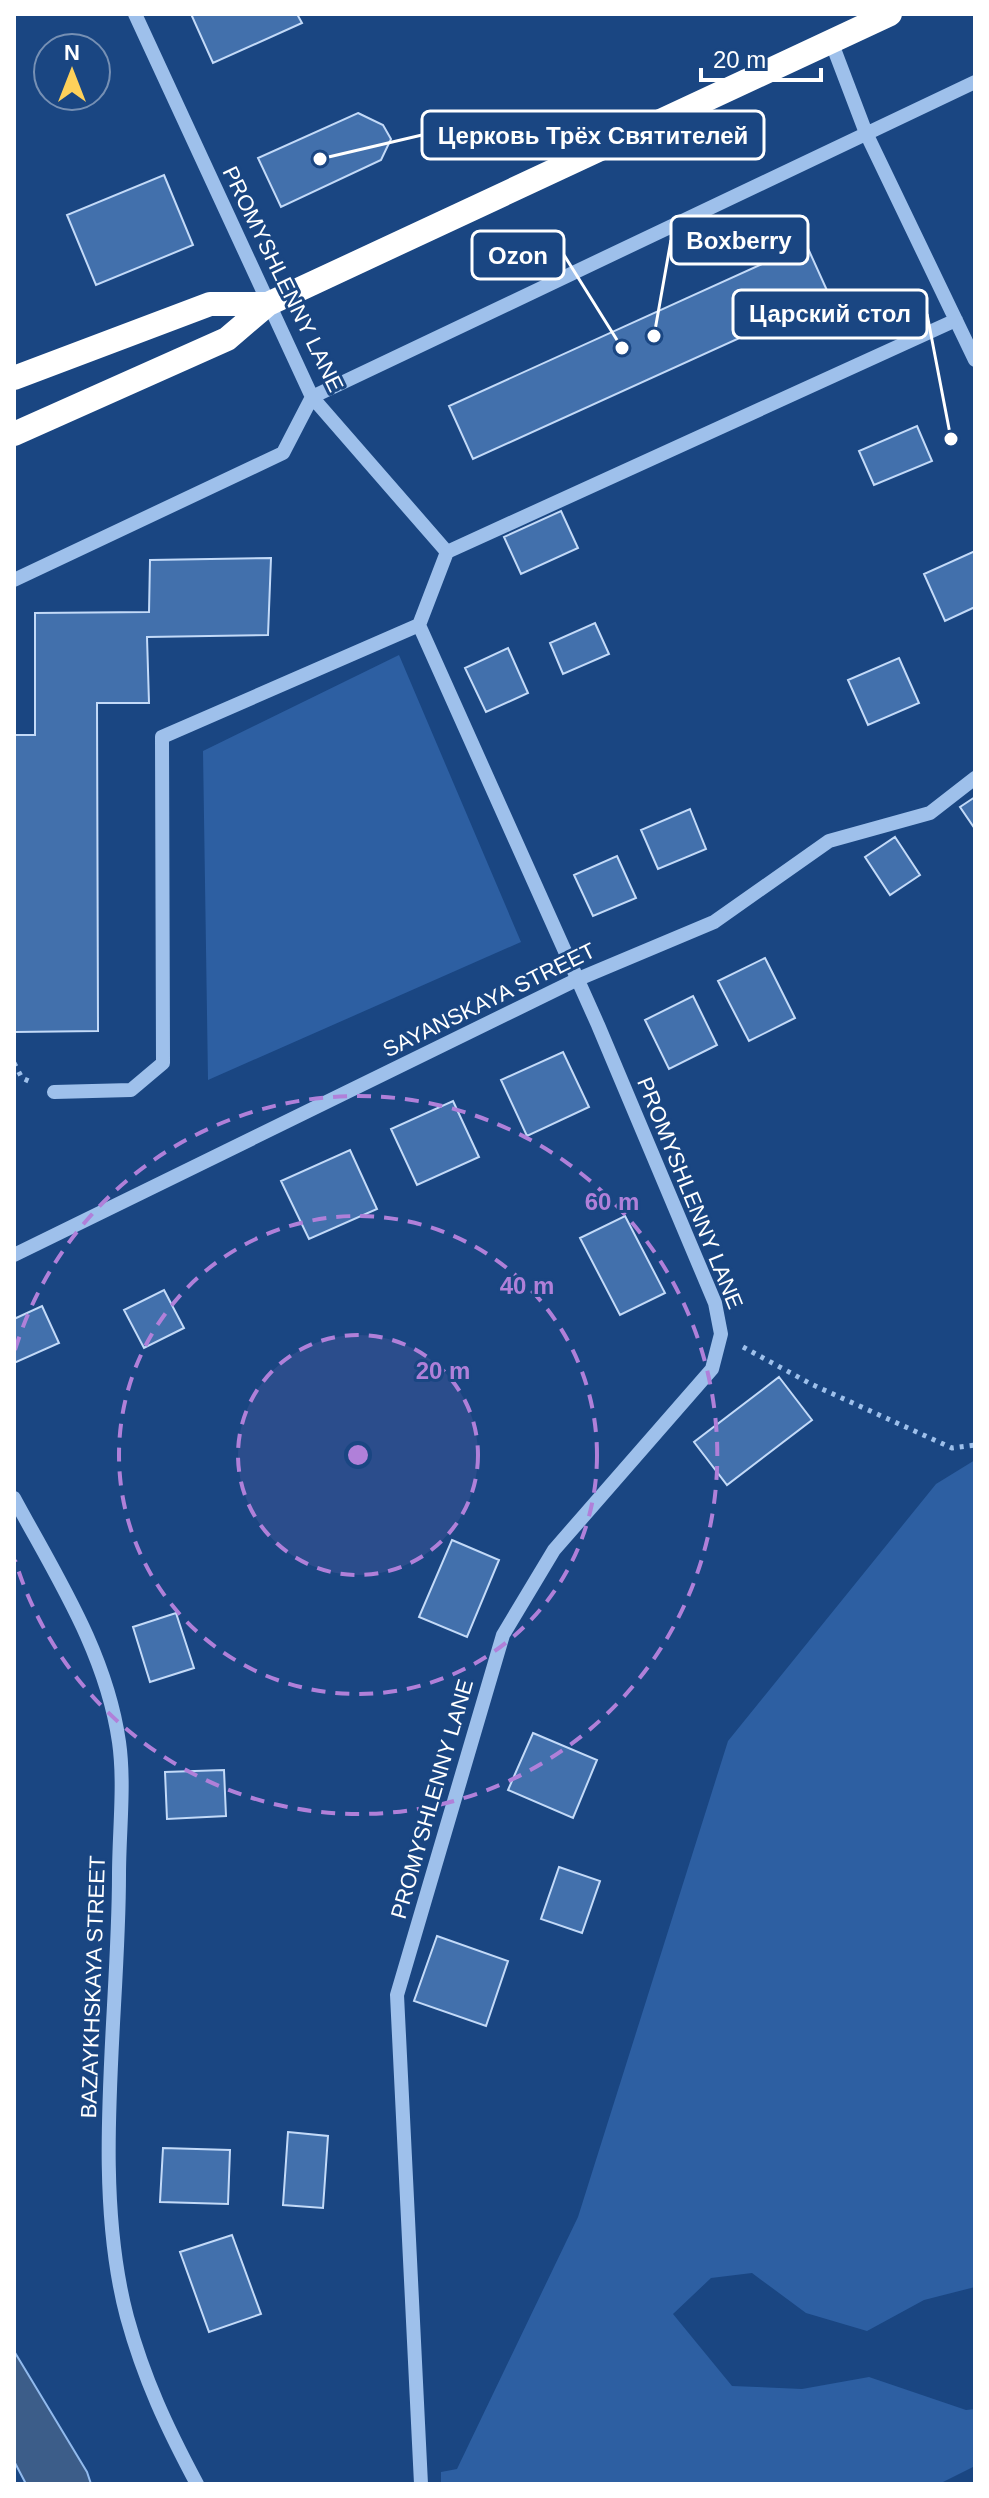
<svg xmlns="http://www.w3.org/2000/svg" width="989" height="2498" font-family="Arial,sans-serif">
  <style>
    .green { fill: #2d5fa2 }
    .water { fill: #3c5d89; stroke: #91baed; stroke-width: 2 }
    .building { fill: #4270ac; stroke: #c3daf8; stroke-width: 2 }
    .lines { fill: none; stroke-linecap: round; stroke-linejoin: round }
    .path { stroke: #9ec0eb; stroke-width: 5; stroke-dasharray: 4 6; stroke-linecap: butt }
    .minor { stroke: #9ec0eb; stroke-width: 14 }
    .highway { stroke: #fff; stroke-width: 24 }
    .ring { fill: none; stroke: #b080d9; stroke-width: 4; stroke-dasharray: 14 10 }
    .labels { text-anchor: middle; dominant-baseline: central; stroke-width: 6; stroke-linejoin: round; paint-order: stroke }
    .street-label { font-size: 22px; fill: #fff; stroke: #1a4682 }
    .centre { fill: #b080d9; stroke: #1a4682; stroke-width: 4 }
    .ring-label { font-size: 24px; text-anchor: middle; font-weight: bold; fill: #b080d9; stroke: #1a4682; stroke-width: 6; stroke-linejoin: round; paint-order: stroke }
    .leader { fill: none; stroke: #fff; stroke-width: 3 }
    .callout-dot { fill: #fff; stroke: #1a4682; stroke-width: 3 }
    .callout { fill: #1a4682; stroke: #fff; stroke-width: 3 }
    .callout-label { font-size: 24px; text-anchor: middle; font-weight: bold; fill: #fff }
  </style>
  <rect width="100%" height="100%" fill="#1a4682"/>
  <path class="green" d="M399,655l122,287 -313,138 -5,-329z
    M975,1460v827l-51,13 -57,31 -61,-18 -54,-40 -41,5 -38,36 59,72 70,3 67,-12 97,33 9,-1v57l-36,18h-498v-12l16,-3 121,-252 150,-476 208,-257z"/>
  <path class="water" d="M14,2351l73,121 4,12h-65l-12,-23z"/>
  <path class="building" d="M191,14h106l5,9 -89,40z
    M358,113l25,12 8,14 -10,21 -100,47 -23,-49z
    M164,175l29,70 -97,40 -29,-70z
    M806,244l24,53 -357,162 -24,-53z
    M917,426l15,35 -58,24 -15,-34z
    M561,511l17,37 -57,26 -17,-37z
    M975,551v56l-30,14 -21,-47z
    M271,558l-3,77 -121,2 2,66h-52l1,328 -83,1v-297h20v-122l114,-1 1,-52z
    M595,623l14,31 -46,20 -13,-31z
    M508,648l20,45 -42,19 -21,-44z
    M899,658l20,45 -51,22 -20,-45z
    M975,797v32l-15,-22z
    M690,809l16,40 -48,20 -17,-39z
    M895,837l25,38 -30,20 -25,-38z
    M617,856l19,42 -43,18 -19,-41z
    M765,958l30,60 -46,23 -31,-60z
    M693,996l24,49 -48,24 -24,-49z
    M563,1052l26,55 -62,29 -26,-56z
    M453,1101l26,56 -62,28 -26,-56z
    M350,1150l27,59 -68,30 -28,-58z
    M625,1216l40,77 -45,22 -40,-77z
    M164,1290l20,38 -40,20 -20,-38z
    M42,1306l17,37 -45,20v-44z
    M779,1377l33,43 -85,65 -33,-43z
    M452,1540l47,20 -32,77 -48,-20z
    M176,1613l18,55 -44,14 -17,-55z
    M533,1733l64,27 -24,58 -65,-28z
    M224,1770l2,46 -59,3 -2,-47z
    M559,1867l41,14 -18,52 -41,-14z
    M437,1936l71,25 -22,65 -72,-25z
    M288,2132l40,4 -5,72 -40,-3z
    M163,2148l67,2 -2,54 -68,-2z
    M232,2235l29,79 -52,18 -29,-80z"/>
  <g class="lines">
    <path class="path" d="M14,1063l8,15 9,4
      M743,1347l68,37 141,64 23,-3"/>
    <path class="minor" d="M135,14l177,383 135,155 -28,73 179,400 117,278 6,31 -9,35 -158,181 -51,85 -106,360 24,489
      M831,41l35,92 109,227
      M447,552l509,-232
      M14,580l269,-127 29,-56 663,-315
      M54,1092l77,-2 32,-27 -1,-326 257,-112
      M14,1255l562,-275 138,-58 115,-81 101,-28 45,-35
      M14,1498c42,78 92,154 105,244 6,42 0,90 0,133 0,140 -28,307 8,442 17,62 40,111 70,167"/>
    <path class="highway" d="M14,378l196,-74h58
      M14,434l213,-95 41,-35 622,-290"/>
  </g>
  <circle cx="358" cy="1455" r="120" fill="#b080d9" fill-opacity=".12"/>
  <g class="ring">
    <circle cx="358" cy="1455" r="120"/>
    <circle cx="358" cy="1455" r="239"/>
    <path d="M15 1350A359 359 0 1 1 15 1560"/>
  </g>
  <g class="labels">
    <g class="street-label">
      <text transform="translate(283 279) rotate(64)">PROMYSHLENNY LANE</text>
      <text transform="translate(489 1000) rotate(-26)">SAYANSKAYA STREET</text>
      <text transform="translate(690 1193) rotate(68)">PROMYSHLENNY LANE</text>
      <text transform="translate(432 1799) rotate(-74)">PROMYSHLENNY LANE</text>
      <text transform="translate(93 1987) rotate(-88)">BAZAYKHSKAYA STREET</text>
    </g>
  </g>
  <circle cx="358" cy="1455" r="12" class="centre"/>
  <g class="ring-label">
    <text x="612" y="1210">60 m</text>
    <text x="527" y="1294">40 m</text>
    <text x="443" y="1379">20 m</text>
  </g>
  <path class="leader" d="M320 159L422 135M654 336L671 240M622 348L564 255M951 439L927 314"/>
  <g class="callout-dot">
    <circle cx="320" cy="159" r="8"/>
    <circle cx="654" cy="336" r="8"/>
    <circle cx="622" cy="348" r="8"/>
    <circle cx="951" cy="439" r="8"/>
  </g>
  <g class="callout">
    <rect x="422" y="111" width="342" height="48" rx="8"/>
    <rect x="671" y="216" width="137" height="48" rx="8"/>
    <rect x="472" y="231" width="92" height="48" rx="8"/>
    <rect x="733" y="290" width="194" height="48" rx="8"/>
  </g>
  <g class="callout-label">
    <text x="593" y="144">Церковь Трёх Святителей</text>
    <text x="739" y="249">Boxberry</text>
    <text x="518" y="264">Ozon</text>
    <text x="830" y="322">Царский стол</text>
  </g>
  <rect width="989" height="2498" fill="none" stroke="#ffffff" stroke-width="32"/>
  <g transform="translate(72 72)"><circle r="38" fill="#1a4682" stroke="#7690b4" stroke-width="2"/>
  <path d="M0-6L14 30L0 20L-14 30Z" fill="#fed15a"/>
  <text y="-12" font-size="22" font-weight="bold" text-anchor="middle" fill="#ffffff">N</text>
  </g>
  <path d="M701 68v12h120v-12" fill="none" stroke="#ffffff" stroke-width="4"/>
  <text x="713" y="68" font-size="24" fill="#ffffff" stroke="#1a4682" stroke-width="6" paint-order="stroke">20 m</text>
</svg>
